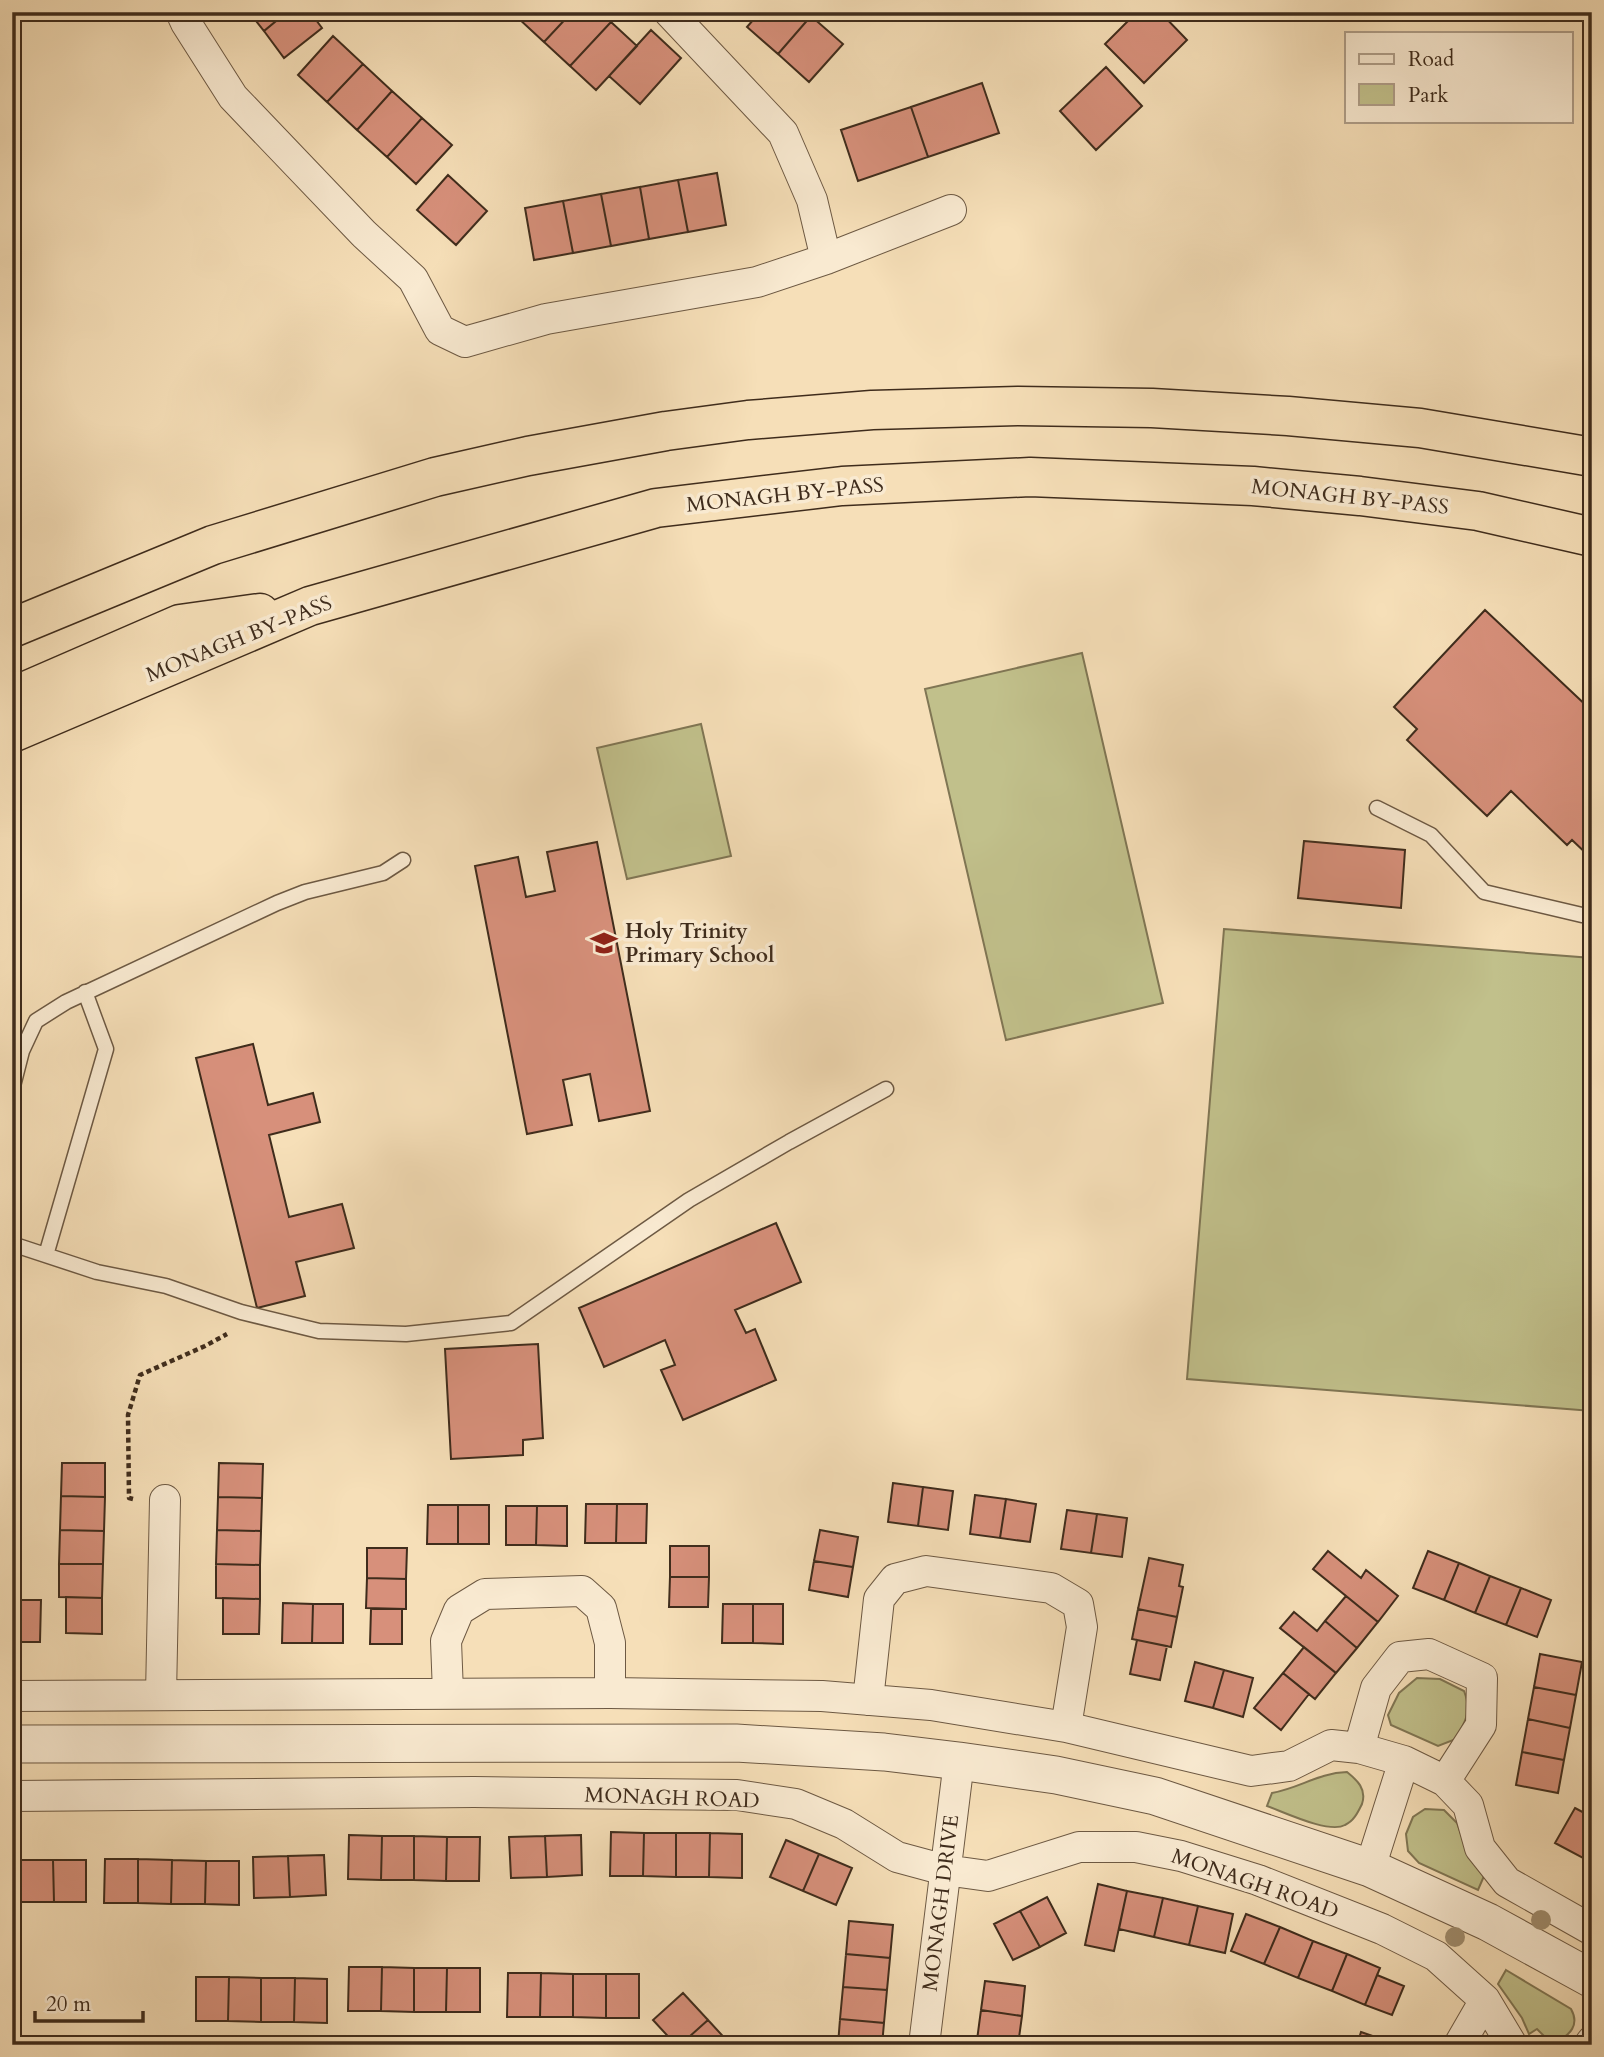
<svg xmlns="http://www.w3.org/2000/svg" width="1604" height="2057" font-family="Cardo,serif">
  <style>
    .green { fill: #c1c08b; stroke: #807654; stroke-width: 2 }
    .building { fill: #d7907b; stroke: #3f2c1c; stroke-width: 2 }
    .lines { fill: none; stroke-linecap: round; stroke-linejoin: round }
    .service-casing { stroke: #6d5943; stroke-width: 17 }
    .minor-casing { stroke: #6d5943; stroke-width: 32 }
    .tertiary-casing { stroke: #6d5943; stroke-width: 39 }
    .trunk-casing { stroke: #3f2c1c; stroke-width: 41 }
    .path { stroke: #3f2c1c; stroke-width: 4.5; stroke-dasharray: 5 3.5; stroke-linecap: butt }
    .service { stroke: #f9ead1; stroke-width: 14 }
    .minor { stroke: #f9ead1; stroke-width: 30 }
    .tertiary { stroke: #f9ead1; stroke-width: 37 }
    .trunk { stroke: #f6dfb8; stroke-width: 38 }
    .tree { fill: #a08d6e }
    .labels { text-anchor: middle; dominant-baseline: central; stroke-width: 7; stroke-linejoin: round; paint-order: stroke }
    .street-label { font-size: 21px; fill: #3f2c1c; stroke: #f9ead1 }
    .poi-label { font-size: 21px; font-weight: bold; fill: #3f2c1c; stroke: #f9ead1; text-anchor: start }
  </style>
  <rect width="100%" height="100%" fill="#f6dfb8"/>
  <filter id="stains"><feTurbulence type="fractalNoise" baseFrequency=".00286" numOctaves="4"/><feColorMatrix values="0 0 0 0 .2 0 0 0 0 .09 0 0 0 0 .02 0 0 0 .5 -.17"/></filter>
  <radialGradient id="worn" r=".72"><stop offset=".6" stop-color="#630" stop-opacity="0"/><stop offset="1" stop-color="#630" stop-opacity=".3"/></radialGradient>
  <path class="green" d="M1082,653l81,350 -157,37 -81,-351z
    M701,724l30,132 -104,23 -30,-131z
    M1224,929l368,29v453l-405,-32z
    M1417,1678l23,1 24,12c8,21 2,29 -8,48l-18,7 -47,-21 -3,-10 11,-22z
    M1347,1772c10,8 20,17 15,32 -4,8 -8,17 -17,21 -16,9 -61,-13 -78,-19l5,-13c28,-5 46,-20 75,-21z
    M1425,1809l19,1 13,13 8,22 19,31 -6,14 -59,-27 -11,-12 -2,-17 7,-17z
    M1506,1970l65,39c9,16 -1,26 -15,33l-10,-4 -9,-9 -8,5 -7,-16 -24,-34z"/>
  <path class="building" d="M249,12h38l-23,19z
    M287,12h23l12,16 -38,30 -20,-27z
    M523,12h49l-28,30 -26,-24z
    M572,12h28l11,10 -41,44 -26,-24z
    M760,12h47l4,4 -33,38 -31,-27z
    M1137,12h23l27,28 -43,43 -39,-39z
    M811,16l32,28 -34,38 -31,-28z
    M611,22l26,24 -41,44 -26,-24z
    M651,30l30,28 -41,46 -31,-28z
    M333,36l30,28 -36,38 -29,-27z
    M363,64l29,27 -35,39 -30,-28z
    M1106,67l36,39 -46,44 -36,-39z
    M982,83l17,50 -71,24 -17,-50z
    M392,91l30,27 -35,39 -30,-27z
    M911,107l17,50 -70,24 -17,-51z
    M422,118l30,27 -36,39 -29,-27z
    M717,173l9,52 -38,7 -10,-52z
    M448,175l39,36 -31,34 -39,-35z
    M678,180l10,52 -39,7 -9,-52z
    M640,187l9,52 -38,7 -10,-52z
    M601,194l10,52 -38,7 -10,-52z
    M563,201l10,52 -39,7 -9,-52z
    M1485,610l107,101v148l-20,-19 -5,5 -56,-54 -24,25 -80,-76 10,-11 -23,-22z
    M1304,841l101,9 -4,58 -103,-10z
    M597,842l53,269 -51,10 -9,-47 -27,6 9,45 -45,9 -52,-268 43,-9 8,40 29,-6 -8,-39z
    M253,1044l15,61 45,-12 7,29 -51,13 20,82 53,-13 12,44 -58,14 9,34 -48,12 -61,-250z
    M776,1223l25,59 -66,28 11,23 9,-4 21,51 -93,40 -22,-50 14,-5 -10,-25 -61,27 -25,-59z
    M538,1344l5,94 -20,2v15l-72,4 -6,-110z
    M62,1463h43v34l-44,-1z
    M219,1463l44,1 -1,34 -44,-1z
    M893,1483l30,4 -5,39 -30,-4z
    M923,1487l30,4 -5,39 -30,-4z
    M975,1495l31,4 -6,39 -30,-4z
    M61,1496l44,1 -1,34 -44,-1z
    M218,1497l44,1 -1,33 -44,-1z
    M1006,1499l30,5 -6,38 -30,-4z
    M586,1504h31l-1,39h-31z
    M617,1504h30l-1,39h-30z
    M428,1505h30v39h-31z
    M458,1505h31v39h-31z
    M506,1506h31l-1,39h-30z
    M537,1506h30v40l-31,-1z
    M1067,1510l30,4 -6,39 -30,-4z
    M1097,1514l30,4 -5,39 -31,-4z
    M60,1530l44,1 -1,33h-44z
    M217,1530l44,1 -1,34 -44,-1z
    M820,1530l38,7 -5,30 -39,-6z
    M670,1546h39v31h-39z
    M367,1548h40l-1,31 -39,-1z
    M1328,1551l33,27 5,-8 32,26 -20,26 -65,-53z
    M1428,1551l31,12 -15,37 -31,-12z
    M1149,1558l34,7 -4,21 4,1 -6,30 -39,-8z
    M814,1561l39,6 -5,30 -39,-7z
    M1459,1563l31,13 -15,37 -31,-13z
    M59,1564h44l-1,34 -43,-1z
    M216,1564l44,1v34l-44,-1z
    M1490,1576l31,12 -15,37 -31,-12z
    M670,1577h39l-1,30h-39z
    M367,1578l39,1v30l-40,-1z
    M1521,1588l30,12 -14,37 -31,-12z
    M1346,1596l32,26 -21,26 -32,-27z
    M66,1597l36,1v36l-36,-1z
    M223,1598l37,1 -1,35h-36z
    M12,1600h29l-1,42h-28z
    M283,1603l30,1 -1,39h-30z
    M313,1604h30v39h-31z
    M723,1604h30v39h-31z
    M753,1604h30v40l-30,-1z
    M371,1609h31v35h-32z
    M1138,1609l39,8 -6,30 -39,-8z
    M1294,1612l23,19 8,-10 32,27 -21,25 -56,-45z
    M1137,1640l30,6 -7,34 -30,-6z
    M1304,1647l32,26 -21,26 -32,-26z
    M1540,1654l42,8 -6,33 -42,-8z
    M1195,1662l29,8 -11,38 -28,-7z
    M1224,1670l29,8 -10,39 -30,-9z
    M1283,1673l26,21 -28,36 -27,-22z
    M1534,1687l42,8 -6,33 -42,-9z
    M1528,1719l42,9 -6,32 -42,-8z
    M1522,1752l42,8 -6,33 -42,-8z
    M1575,1808l17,9v24l-9,17 -28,-15z
    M611,1832l33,1 -1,43h-33z
    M644,1833h32v44l-33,-1z
    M676,1833h34l-1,44h-33z
    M710,1833l32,1v44l-33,-1z
    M349,1835l33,1 -1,44 -33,-1z
    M581,1835l1,40 -35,2 -2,-41z
    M382,1836h32v44h-33z
    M414,1836l33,1 -1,44 -32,-1z
    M545,1836l2,41 -36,1 -2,-41z
    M447,1837h33l-1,44h-33z
    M786,1840l33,14 -16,37 -33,-14z
    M819,1854l33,14 -16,37 -33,-14z
    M324,1855l2,40 -36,2 -2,-41z
    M288,1856l2,41 -36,1 -1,-41z
    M105,1859h33v44h-34z
    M138,1859l34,1 -1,44 -33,-1z
    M21,1860h32l1,42h-33z
    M53,1860h33v42h-32z
    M172,1860l34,1 -1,43h-34z
    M206,1861h33v44l-34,-1z
    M1098,1884l29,7 -13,60 -29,-6z
    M1127,1891l36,7 -9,39 -35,-8z
    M1047,1897l19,36 -26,14 -20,-36z
    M1163,1898l35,8 -9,39 -35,-8z
    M1198,1906l35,8 -8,39 -36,-8z
    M1020,1911l20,36 -27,13 -19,-36z
    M1246,1914l34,13 -16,37 -33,-13z
    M849,1921l44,4 -3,33 -44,-4z
    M1280,1927l33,14 -15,37 -34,-14z
    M1313,1941l34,13 -15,37 -34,-13z
    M846,1954l44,4 -3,32 -44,-3z
    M1347,1954l33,14 -15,37 -33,-14z
    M349,1967h33l-1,44h-33z
    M382,1967l32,1v44l-33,-1z
    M414,1968h33l-1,44h-32z
    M447,1968h33v44h-34z
    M508,1973h33l-1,44h-33z
    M541,1973l32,1v43h-33z
    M573,1974h33v44l-33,-1z
    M606,1974h33v44h-33z
    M1377,1975l27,11 -12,29 -27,-10z
    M196,1977h33l-1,44h-32z
    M229,1977l32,1v44l-33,-1z
    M261,1978h34l-1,44h-33z
    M295,1978l32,1v44l-33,-1z
    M985,1981l40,5 -3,30 -41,-6z
    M843,1987l44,3 -3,33 -44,-4z
    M683,1993l25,27 -28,25h-4l-23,-25z
    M981,2010l41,6 -4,29 -41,-5z
    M840,2019l44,4 -2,22h-44z
    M708,2020l23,25h-51z
    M1361,2032l38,13h-42z
    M1049,2037l32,1v7h-32z
    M1081,2038l33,1 -1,6h-32z
    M1114,2039l33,1 -1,5h-33z
    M1147,2040l32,1v4h-33z"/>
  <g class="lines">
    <defs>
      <path id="service" d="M1377,808l54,27 53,57 98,23h10
        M12,1090l10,-39 14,-30 30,-19 211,-99 28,-11 78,-19 20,-13
        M12,1244l85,28 69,14 75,26 78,19 87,3 105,-11 178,-123 100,-58 97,-53
        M46,1255l60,-206 -21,-57"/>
      <path id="minor" d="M181,12l5,11 47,74 131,137 49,45 27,51 25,12 81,-23 211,-37 69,-23 125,-49
        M669,12l114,121 29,67 14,59
        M448,1693l-2,-52 13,-31 26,-16 97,-3 19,17 9,35v50
        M161,1695l4,-195
        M12,1696l598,-3 212,3 109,9 135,22 185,44 38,-5 42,-21 28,3 45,13 41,20 23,24 12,43 27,34 85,48
        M868,1700l11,-101 16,-20 31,-8 125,17 27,16 4,23 -16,100
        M1359,1748l17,-60 24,-31 29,-3 53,24 -1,47 -36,56
        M12,1796l462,-4 263,3 59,9 48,20 53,33 48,13 43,6 91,-29h57l45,9 77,24 124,49 54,27 49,44 27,45
        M1370,1868l34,-107
        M924,2045l35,-284
        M1459,2045l26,-45
        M1589,2045l3,-4"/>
      <path id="tertiary" d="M12,1744l724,-1 148,9 75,9 97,14 99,21 215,72 118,54 104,57"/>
      <path id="trunk" d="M12,628l201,-83 222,-68 93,-21 138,-25 82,-11 124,-10 146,-4 134,2 136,8 132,12 172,29
        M12,697l168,-73 80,-11
        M12,733l298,-127 346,-98 186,-22 188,-9 223,9 107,10 118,15 114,26"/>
    </defs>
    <use href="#service" class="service-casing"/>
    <use href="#minor" class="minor-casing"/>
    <use href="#tertiary" class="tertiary-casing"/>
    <use href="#trunk" class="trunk-casing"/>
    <path class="path" d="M133,1499l-4,-1 -1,-83 12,-40 65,-29 22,-12"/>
    <use href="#service" class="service"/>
    <use href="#minor" class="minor"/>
    <use href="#tertiary" class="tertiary"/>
    <use href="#trunk" class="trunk"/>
  </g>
  <g class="tree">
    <circle cx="1541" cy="1920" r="10"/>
    <circle cx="1455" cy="1937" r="10"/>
  </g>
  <defs>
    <symbol id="school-bare" viewBox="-9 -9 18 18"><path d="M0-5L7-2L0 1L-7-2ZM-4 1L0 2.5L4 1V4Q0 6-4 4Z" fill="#8f2418" stroke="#f9ead1" stroke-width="2.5" paint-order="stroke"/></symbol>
  </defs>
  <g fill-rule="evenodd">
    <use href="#school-bare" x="585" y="924" width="38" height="38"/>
  </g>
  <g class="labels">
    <g class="street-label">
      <text transform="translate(785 495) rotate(-6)">MONAGH BY-PASS</text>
      <text transform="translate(1350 497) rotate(6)">MONAGH BY-PASS</text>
      <text transform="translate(239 639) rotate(-22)">MONAGH BY-PASS</text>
      <text transform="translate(672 1798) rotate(2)">MONAGH ROAD</text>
      <text transform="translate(1255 1884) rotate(19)">MONAGH ROAD</text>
      <text transform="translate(941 1903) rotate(-83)">MONAGH DRIVE</text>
    </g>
    <g class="poi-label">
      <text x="625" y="931">Holy Trinity<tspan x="625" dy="24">Primary School</tspan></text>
    </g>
  </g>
  <rect width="1604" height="2057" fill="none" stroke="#f6dfb8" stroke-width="42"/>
  <rect x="14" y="14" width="1576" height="2029" fill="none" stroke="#3f2c1c" stroke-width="3.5"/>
  <rect x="21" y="21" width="1562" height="2015" fill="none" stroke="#3f2c1c" stroke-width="2"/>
  <rect x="1345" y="32" width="228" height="91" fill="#f9ead1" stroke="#af9e89" stroke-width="2"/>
  <rect x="1359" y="54" width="35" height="10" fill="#f9ead1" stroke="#af9e89" stroke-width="2"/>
  <text x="1408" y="66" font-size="21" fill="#3f2c1c">Road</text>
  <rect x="1359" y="84" width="35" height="21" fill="#c1c08b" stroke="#af9e89" stroke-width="2"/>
  <text x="1408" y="102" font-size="21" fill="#3f2c1c">Park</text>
  <path d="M35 2011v10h108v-10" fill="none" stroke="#3f2c1c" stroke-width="3.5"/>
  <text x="46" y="2011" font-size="21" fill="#3f2c1c" stroke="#f9ead1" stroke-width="5" paint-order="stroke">20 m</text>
  <rect width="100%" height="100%" filter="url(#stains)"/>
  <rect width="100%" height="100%" fill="url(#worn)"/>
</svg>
